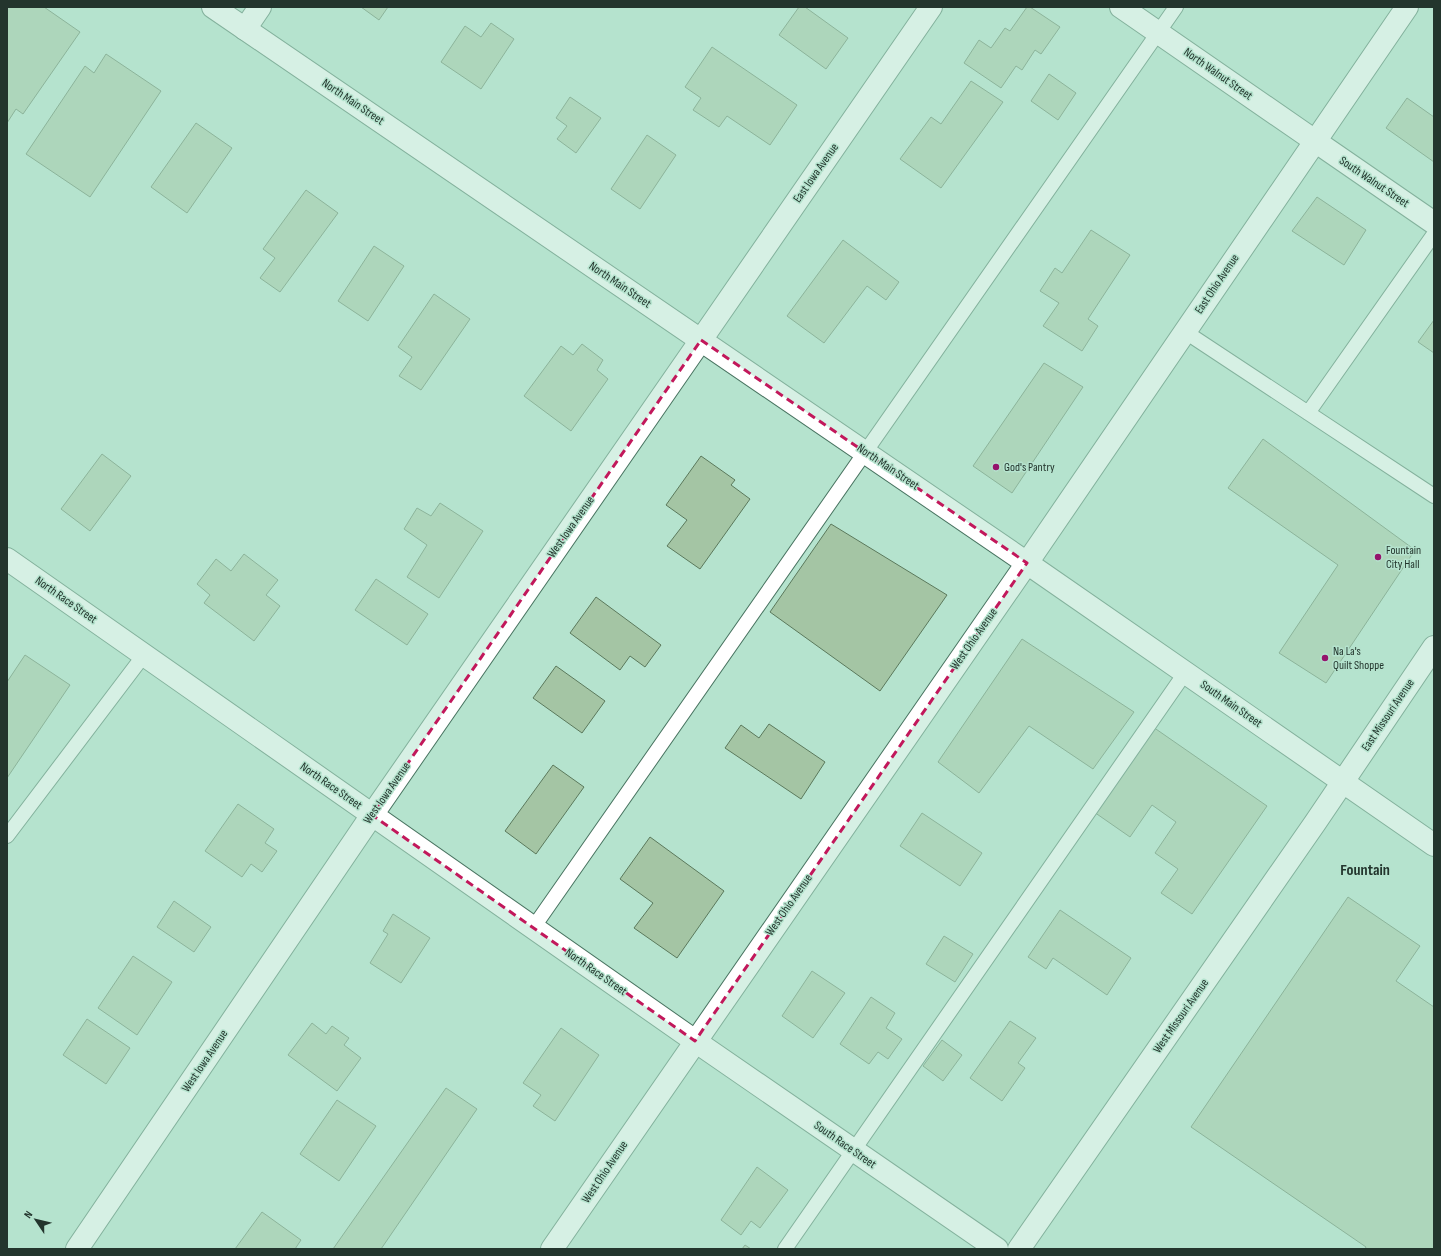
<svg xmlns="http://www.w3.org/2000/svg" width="1441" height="1256" font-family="'Sofia Sans Condensed',sans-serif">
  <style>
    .building { fill: #a4c5a4; stroke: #5b795c }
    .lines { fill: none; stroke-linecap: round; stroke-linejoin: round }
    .service-casing { stroke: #497461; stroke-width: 16 }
    .minor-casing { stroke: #497461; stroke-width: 24 }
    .tertiary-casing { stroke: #497461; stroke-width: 24 }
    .secondary-casing { stroke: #497461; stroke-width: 24 }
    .service { stroke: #fff; stroke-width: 14 }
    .minor { stroke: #fff; stroke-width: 22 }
    .tertiary { stroke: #fff; stroke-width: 22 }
    .secondary { stroke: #fff; stroke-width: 22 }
    .marked { fill: none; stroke: #c2185b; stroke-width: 3; stroke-dasharray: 8 5; stroke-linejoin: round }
    .poi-dot { fill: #95136c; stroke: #b5e3ce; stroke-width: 1.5 }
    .labels { text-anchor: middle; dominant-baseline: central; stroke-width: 3; stroke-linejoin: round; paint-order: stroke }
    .street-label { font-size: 12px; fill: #23352d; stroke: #b5e3ce }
    .poi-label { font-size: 12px; fill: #23352d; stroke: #b5e3ce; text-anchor: start }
    .district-label { font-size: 16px; font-weight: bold; fill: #23352d; stroke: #b5e3ce }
  </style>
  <rect width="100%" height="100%" fill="#b5e3ce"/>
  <path class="building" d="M7,7h37l36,25 -57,82 -7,-5 -9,14z
    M361,7h27l-9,13z
    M799,7h6l43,31 -22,31 -47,-34z
    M1027,7h3l30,20 -19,27 -6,-4 -13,20 -6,-4 -15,22 -37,-25 15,-23 12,8 14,-20 5,3z
    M491,23l23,16 -33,50 -40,-27 24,-36 16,11z
    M712,47l85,58 -27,40 -43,-29 -8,11 -26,-17 8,-12 -16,-11z
    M106,54l55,37 -71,106 -64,-43 59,-88 9,7z
    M1049,74l27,19 -18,27 -27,-19z
    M971,81l32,21 -62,86 -41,-29 31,-42 10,7z
    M570,97l31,21 -25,35 -19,-14 10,-13 -11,-8z
    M1407,98l27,19v45l-48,-34z
    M196,123l36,25 -45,65 -36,-26z
    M647,135l29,20 -36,54 -29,-20z
    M306,190l32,23 -58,79 -20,-14 15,-20 -12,-9z
    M1317,197l49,33 -22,35 -52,-34z
    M1091,230l39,25 -42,64 10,7 -16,25 -39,-25 16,-23 -19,-12 15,-23 7,5z
    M843,240l56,42 -13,18 -19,-14 -43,57 -37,-27z
    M374,246l30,20 -36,55 -30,-20z
    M434,294l36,25 -49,71 -22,-14 13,-19 -14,-10z
    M1434,320v33l-16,-11z
    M582,344l21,16 -6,10 11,9 -37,52 -47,-35 37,-50 12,9z
    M1044,363l39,24 -71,106 -39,-27z
    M1263,439l152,111 -89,133 -47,-30 59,-88 -110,-77z
    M102,454l29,22 -41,55 -29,-22z
    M701,456l34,24 -4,5 19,14 -50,70 -33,-23 20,-26 -21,-15z
    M440,503l43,28 -44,67 -32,-21 20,-32 -23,-16 13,-21 14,8z
    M831,524l116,71 -67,96 -110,-79z
    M244,554l34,26 -12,15 14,11 -26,35 -50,-38 6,-8 -13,-11 19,-25 15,12z
    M376,579l52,35 -21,31 -52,-35z
    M596,597l65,48 -16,22 -15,-11 -10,14 -50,-37z
    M1022,639l112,73 -41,57 -64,-43 -50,67 -41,-31z
    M25,655l45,30 -63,93v-96z
    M556,666l49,35 -23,32 -49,-35z
    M769,724l56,38 -24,37 -76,-51 16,-23 18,13z
    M1153,727l114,79 -75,108 -31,-21 17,-24 -23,-16 21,-31 -24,-17 -22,32 -36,-25z
    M553,765l31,22 -48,67 -31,-23z
    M238,804l36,25 -9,14 12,8 -15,21 -11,-8 -9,13 -37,-26z
    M922,813l60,40 -22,33 -60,-40z
    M650,837l74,54 -47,67 -43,-30 19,-25 -33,-24z
    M1348,897l72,49 -24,35 38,26v242h-69l1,-2 -175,-120z
    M174,901l37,26 -17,25 -37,-25z
    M1060,910l71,48 -24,37 -54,-37 -7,11 -18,-12z
    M393,914l37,24 -29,45 -31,-20 18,-29 -5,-3z
    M944,936l29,18 -18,28 -29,-18z
    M133,956l39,26 -35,53 -39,-27z
    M812,971l33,22 -32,45 -31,-22z
    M871,997l24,16 -9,15 16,11 -14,20 -10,-7 -9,12 -29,-20z
    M87,1019l43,29 -24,36 -43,-29z
    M1010,1021l26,17 -18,25 7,5 -23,33 -32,-23z
    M312,1023l14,11 6,-8 17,12 -5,7 17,13 -24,33 -49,-36z
    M561,1028l38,27 -44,66 -22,-15 8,-11 -18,-12z
    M942,1040l20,15 -19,26 -20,-15z
    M446,1088l31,21 -96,140h-48z
    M337,1100l39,26 -37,55 -39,-27z
    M757,1167l31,23 -28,38 -9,-7 -10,14 -20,-15z
    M262,1212l39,28 -6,9h-60z
    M745,1245l6,4h-9z"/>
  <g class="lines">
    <defs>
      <path id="service" d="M1184,331l250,165
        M1308,413l126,-179
        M7,836l137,-181
        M533,928l643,-921
        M785,1249l400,-576"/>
      <path id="minor" d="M245,29l15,-22
        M1315,141l119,82
        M7,559l688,482 302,208
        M77,1249l295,-434 329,-475
        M1019,1249l296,-426 119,-176"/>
      <path id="tertiary" d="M1121,7l194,134
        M701,340l230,-333"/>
      <path id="secondary" d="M213,7l814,556 407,282
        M552,1249l475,-686 380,-556"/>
    </defs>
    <use href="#service" class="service-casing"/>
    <use href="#minor" class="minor-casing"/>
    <use href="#tertiary" class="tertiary-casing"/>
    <use href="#secondary" class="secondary-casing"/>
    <use href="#service" class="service"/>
    <use href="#minor" class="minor"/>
    <use href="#tertiary" class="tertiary"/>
    <use href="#secondary" class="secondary"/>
  </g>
  <path d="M0 0H1441V1256H0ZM701,340l326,223 -332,478 -323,-226z" fill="#b5e3ce" fill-opacity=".55" fill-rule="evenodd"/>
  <path class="marked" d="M701,340l326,223 -332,478 -323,-226z"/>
  <g class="poi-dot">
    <circle cx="996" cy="467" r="4"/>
    <circle cx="1378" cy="557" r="4"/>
    <circle cx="1325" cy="658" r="4"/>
  </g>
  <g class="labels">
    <g class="street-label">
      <text transform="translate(1218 74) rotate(35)">North Walnut Street</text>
      <text transform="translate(353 102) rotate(34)">North Main Street</text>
      <text transform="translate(816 173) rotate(-55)">East Iowa Avenue</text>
      <text transform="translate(1374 182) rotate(34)">South Walnut Street</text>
      <text transform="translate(1217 284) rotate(-56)">East Ohio Avenue</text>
      <text transform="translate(620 285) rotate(34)">North Main Street</text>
      <text transform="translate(888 467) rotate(34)">North Main Street</text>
      <text transform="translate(571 527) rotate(-55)">West Iowa Avenue</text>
      <text transform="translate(66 600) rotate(35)">North Race Street</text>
      <text transform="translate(974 639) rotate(-55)">West Ohio Avenue</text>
      <text transform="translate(1231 704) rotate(35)">South Main Street</text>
      <text transform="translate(1388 715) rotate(-56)">East Missouri Avenue</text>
      <text transform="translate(331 786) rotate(35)">North Race Street</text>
      <text transform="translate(387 793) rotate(-55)">West Iowa Avenue</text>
      <text transform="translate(789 905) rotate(-55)">West Ohio Avenue</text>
      <text transform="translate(596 972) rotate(35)">North Race Street</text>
      <text transform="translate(1181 1016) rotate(-55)">West Missouri Avenue</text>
      <text transform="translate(205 1061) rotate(-56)">West Iowa Avenue</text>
      <text transform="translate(845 1145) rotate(35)">South Race Street</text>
      <text transform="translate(605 1172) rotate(-56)">West Ohio Avenue</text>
    </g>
    <g class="poi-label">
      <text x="1004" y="467">God's Pantry</text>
      <text x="1386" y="550">Fountain<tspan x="1386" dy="14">City Hall</tspan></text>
      <text x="1333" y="651">Na La's<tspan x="1333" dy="14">Quilt Shoppe</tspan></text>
    </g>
    <g class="district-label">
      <text x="1365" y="870">Fountain</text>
    </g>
  </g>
  <rect width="1441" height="1256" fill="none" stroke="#23352d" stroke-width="16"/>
  <g transform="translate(36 1220) rotate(305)" stroke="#b5e3ce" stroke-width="3" paint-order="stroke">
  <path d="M0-3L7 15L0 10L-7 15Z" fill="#23352d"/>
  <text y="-6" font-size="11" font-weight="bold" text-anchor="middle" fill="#23352d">N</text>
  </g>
</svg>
